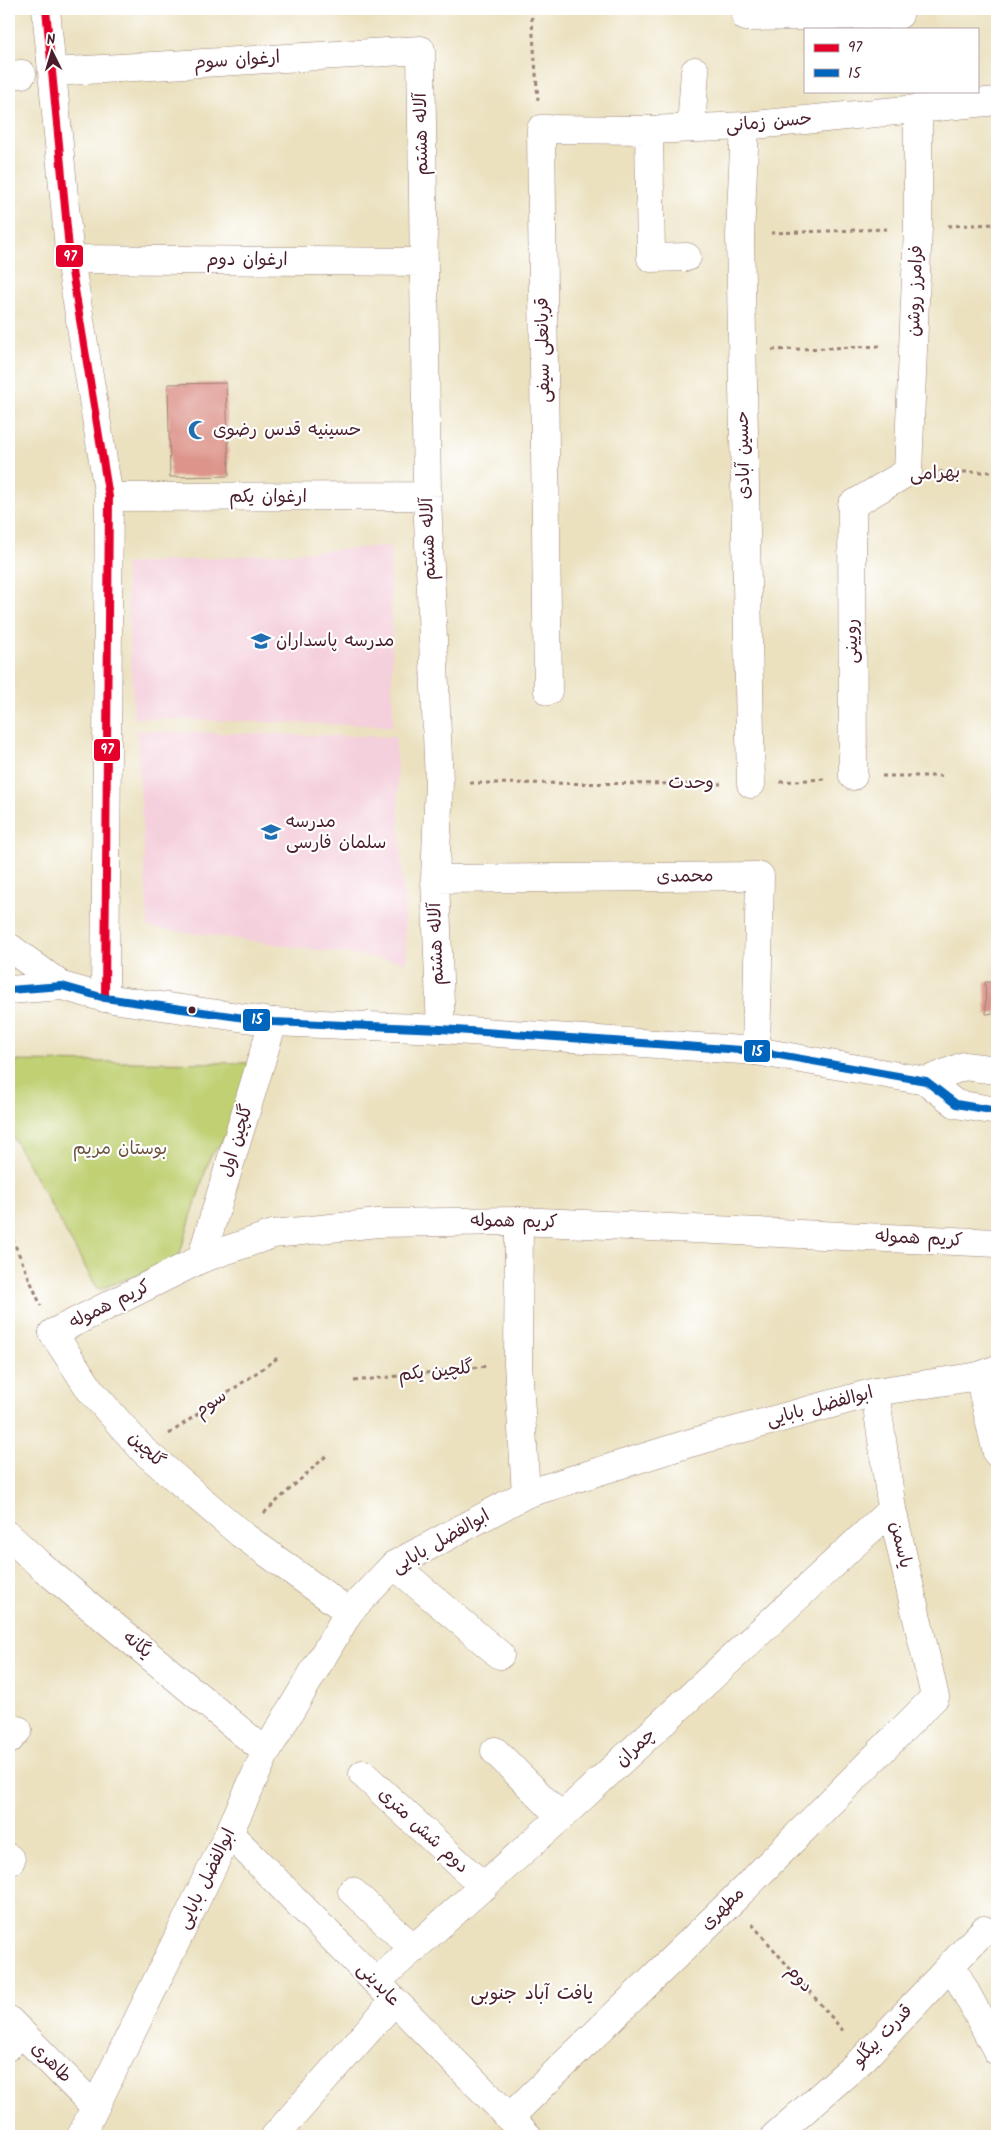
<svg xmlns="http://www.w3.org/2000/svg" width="1006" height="2145" font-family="Kalam,'Playpen Sans Arabic',sans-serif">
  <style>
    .built { fill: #f4cfdc }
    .green { fill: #c0d073; stroke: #85784f }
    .building { fill: #dd948b }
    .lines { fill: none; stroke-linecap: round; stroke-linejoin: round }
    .minor-casing { stroke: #9a8075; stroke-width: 29 }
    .tertiary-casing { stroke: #9a8075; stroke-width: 29 }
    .secondary-casing { stroke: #9a8075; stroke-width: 29 }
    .path { stroke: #9a8075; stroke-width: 3; stroke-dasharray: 4 4; stroke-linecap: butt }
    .minor { stroke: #fff; stroke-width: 28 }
    .tertiary { stroke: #fff; stroke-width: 28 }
    .secondary { stroke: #fff; stroke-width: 28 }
    .bus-1-casing { stroke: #fff; stroke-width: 11 }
    .bus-2-casing { stroke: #fff; stroke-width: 11 }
    .bus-1 { stroke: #e4002b; stroke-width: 8 }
    .bus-2 { stroke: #0065bd; stroke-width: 8 }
    .bus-dot { fill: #4a1f2b; stroke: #fff; stroke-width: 2 }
    .labels { text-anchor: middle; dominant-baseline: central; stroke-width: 4.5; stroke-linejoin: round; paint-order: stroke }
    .street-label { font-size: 18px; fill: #4a1f2b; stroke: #fff }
    .poi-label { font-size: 18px; fill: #4a1f2b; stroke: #fff; text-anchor: start }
    .park-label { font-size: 18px; fill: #6d5441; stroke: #fff }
    .neighbourhood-label { font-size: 19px; fill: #4a1f2b; stroke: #fff }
    .line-badge { stroke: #fff; stroke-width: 2 }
    .badge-label { font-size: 14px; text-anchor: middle; font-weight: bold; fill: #fff }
  </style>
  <rect width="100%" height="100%" fill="#fff"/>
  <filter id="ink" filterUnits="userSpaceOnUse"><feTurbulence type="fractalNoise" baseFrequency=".02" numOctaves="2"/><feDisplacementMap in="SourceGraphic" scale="10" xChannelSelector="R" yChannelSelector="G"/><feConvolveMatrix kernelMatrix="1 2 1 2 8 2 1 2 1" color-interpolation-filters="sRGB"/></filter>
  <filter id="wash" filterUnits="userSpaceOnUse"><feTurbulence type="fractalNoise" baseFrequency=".0096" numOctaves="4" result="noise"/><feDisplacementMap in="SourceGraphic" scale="20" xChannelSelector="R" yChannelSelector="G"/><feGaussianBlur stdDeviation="1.12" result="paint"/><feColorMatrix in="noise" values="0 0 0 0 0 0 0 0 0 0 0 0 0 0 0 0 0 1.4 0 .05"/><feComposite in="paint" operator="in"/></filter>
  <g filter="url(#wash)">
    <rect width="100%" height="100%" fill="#ebe1bf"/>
    <path class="built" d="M390,546l3,180 -259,-8 -9,-154z
      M137,731l258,6 12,225 -259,-35z"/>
    <path class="green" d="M9,1061l241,2 -13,59 -27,35 -32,102 -80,31 -89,-160z"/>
    <g id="blocks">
      <path class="building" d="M226,383l3,93 -59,1 -2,-93z
        M985,982h12v31l-11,1z"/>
    </g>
  </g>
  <g filter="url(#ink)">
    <use href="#blocks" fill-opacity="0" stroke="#9a8075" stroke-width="1"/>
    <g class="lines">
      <defs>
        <path id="minor" d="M46,9l24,250 39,238 -4,501
          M746,17l153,-2v-6
          M52,72l369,-22 6,446 12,286 -4,97 6,150
          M9,75l13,-1
          M745,126l-5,109 11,549
          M691,128l4,-57
          M649,130l2,128 36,-1
          M70,259l354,3
          M109,497l318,-1
          M548,691l-7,-562 108,1 96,-4 252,-25
          M853,776l-1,-271 56,-33 10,-245v-118
          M435,879l325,-3 -4,175
          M519,1221l-1,142 8,131
          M201,1259l72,-237
          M53,1333l38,58 53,60 97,83 108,78
          M979,1376l18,77
          M394,1565l106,90
          M9,1740l9,-10
          M495,1751l66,66
          M363,1774l121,113
          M9,1858l2,2
          M352,1891l62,58
          M951,1964l46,87
          M376,1982l185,-165 331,-308
          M9,2046l12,-14
          M509,2118l223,-217 203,-204 -43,-188 -17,-117
          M275,2136l119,-135
          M775,2136l90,-79 119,-127"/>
        <path id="tertiary" d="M9,947l53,39
          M9,990l53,-4 43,12 168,24 168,7 315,22 170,30 30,23 41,7
          M926,1081l38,-15 33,4
          M53,1333l148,-74 72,-25 105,-11 141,-2 478,22
          M9,1536l31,29 226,187
          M229,1833l299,303
          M9,2020l85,86"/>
        <path id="secondary" d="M81,2136l148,-303 37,-81 83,-140 45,-47 132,-71 164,-51 185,-51 104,-16 18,-7"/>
      </defs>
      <use href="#minor" class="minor-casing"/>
      <use href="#tertiary" class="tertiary-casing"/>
      <use href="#secondary" class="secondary-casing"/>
      <path class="path" d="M531,9l7,91
        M948,226l49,-2
        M771,233l116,-4
        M772,350l111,-4
        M939,472h58
        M882,776h60
        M780,782l44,-3
        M470,783l251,1
        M9,1231l32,75
        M354,1381l134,-15
        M169,1434l110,-77
        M264,1513l63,-58
        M752,1924l93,109"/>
      <use href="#minor" class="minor"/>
      <use href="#tertiary" class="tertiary"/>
      <use href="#secondary" class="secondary"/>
      <defs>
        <path id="bus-1" d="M46,9l24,250 39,238 -4,501"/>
        <path id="bus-2" d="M9,990l53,-4 43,12 168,24 168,7 315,22 170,30 30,23 41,7"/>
      </defs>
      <use href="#bus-1" class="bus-1-casing"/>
      <use href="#bus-2" class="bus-2-casing"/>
      <use href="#bus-1" class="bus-1"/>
      <use href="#bus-2" class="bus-2"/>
    </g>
  </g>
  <defs>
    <symbol id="mosque-bare" viewBox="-9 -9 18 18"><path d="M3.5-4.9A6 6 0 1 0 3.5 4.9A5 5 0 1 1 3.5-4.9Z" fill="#1f6fb2" stroke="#fff" stroke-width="2.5" paint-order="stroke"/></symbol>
    <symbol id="school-bare" viewBox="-9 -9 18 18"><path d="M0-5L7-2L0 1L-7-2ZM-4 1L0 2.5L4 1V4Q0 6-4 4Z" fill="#1f6fb2" stroke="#fff" stroke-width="2.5" paint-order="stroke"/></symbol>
  </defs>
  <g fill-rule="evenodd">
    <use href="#mosque-bare" x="184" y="416" width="28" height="28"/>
    <use href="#school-bare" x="247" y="627" width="28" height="28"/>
    <use href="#school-bare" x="257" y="818" width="28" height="28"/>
  </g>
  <circle class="bus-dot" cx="192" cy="1010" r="4.5"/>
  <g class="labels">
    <g class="street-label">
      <text transform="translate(237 61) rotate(-4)">ارغوان سوم</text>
      <text transform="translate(769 123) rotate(-5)">حسن زمانی</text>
      <text transform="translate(422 134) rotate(-91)">آلاله هشتم</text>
      <text x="247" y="260">ارغوان دوم</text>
      <text transform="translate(916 291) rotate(-88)">فرامرز روشن</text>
      <text transform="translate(544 350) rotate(-91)">قربانعلی سیفی</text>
      <text transform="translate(744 455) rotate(-91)">حسین آبادی</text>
      <text transform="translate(935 474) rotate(-3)">بهرامی</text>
      <text x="268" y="497">ارغوان یکم</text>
      <text transform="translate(429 539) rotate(-92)">آلاله هشتم</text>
      <text transform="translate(852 641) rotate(-90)">رویینی</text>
      <text x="691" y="783">وحدت</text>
      <text transform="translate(685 877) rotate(-1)">محمدی</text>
      <text transform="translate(437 944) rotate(-92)">آلاله هشتم</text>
      <text transform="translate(237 1141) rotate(-73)">گلچین اول</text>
      <text transform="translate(514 1222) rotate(1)">کریم هموله</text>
      <text transform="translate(919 1239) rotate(3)">کریم هموله</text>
      <text transform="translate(110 1305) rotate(-26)">کریم هموله</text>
      <text transform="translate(436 1372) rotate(-6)">گلچین یکم</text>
      <text transform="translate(211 1404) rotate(-35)">سوم</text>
      <text transform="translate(820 1407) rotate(-15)">ابوالفضل بابایی</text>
      <text transform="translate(146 1450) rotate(44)">گلچین</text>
      <text transform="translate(441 1542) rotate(-30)">ابوالفضل بابایی</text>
      <text transform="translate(900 1545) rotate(77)">یاسمن</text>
      <text transform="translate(137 1645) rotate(40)">یگانه</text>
      <text transform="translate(636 1748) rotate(-43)">چمران</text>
      <text transform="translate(423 1831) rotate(43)">دوم شش متری</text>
      <text transform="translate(207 1879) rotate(-64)">ابوالفضل بابایی</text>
      <text transform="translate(723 1909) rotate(-44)">مطهری</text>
      <text transform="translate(799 1979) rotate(49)">دوم</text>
      <text transform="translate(378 1985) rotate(46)">عابدینی</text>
      <text transform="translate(883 2036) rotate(-46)">قدرت بیگلو</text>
      <text transform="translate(51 2063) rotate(45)">طاهری</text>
    </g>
    <g class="poi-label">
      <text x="213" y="430">حسینیه قدس رضوی</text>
      <text x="276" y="641">مدرسه پاسداران</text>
      <text x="286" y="822">مدرسه<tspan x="286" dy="21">سلمان فارسی</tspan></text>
    </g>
    <g class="park-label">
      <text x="120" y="1149">بوستان مریم</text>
    </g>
    <g class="neighbourhood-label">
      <text x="532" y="1994">یافت آباد جنوبی</text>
    </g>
  </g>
  <g class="line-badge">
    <rect x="55" y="244" width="29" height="24" rx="5" fill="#e4002b"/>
    <rect x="93" y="738" width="28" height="24" rx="5" fill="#e4002b"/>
    <rect x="242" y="1008" width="29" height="24" rx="5" fill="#0065bd"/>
    <rect x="743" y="1039" width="28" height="24" rx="5" fill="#0065bd"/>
  </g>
  <g class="badge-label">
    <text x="70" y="261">97</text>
    <text x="107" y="754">97</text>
    <text x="257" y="1024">15</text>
    <text x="757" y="1056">15</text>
  </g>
  <rect width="1006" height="2145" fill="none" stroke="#fff" stroke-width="30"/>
  <rect x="804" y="28" width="175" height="65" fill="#ffffff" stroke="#b7a5aa"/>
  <rect x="814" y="44" width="25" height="8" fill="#e4002b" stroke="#b7a5aa"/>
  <text x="848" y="52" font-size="15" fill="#4a1f2b">97</text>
  <rect x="814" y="69" width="25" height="8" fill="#0065bd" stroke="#b7a5aa"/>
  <text x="848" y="78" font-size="15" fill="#4a1f2b">15</text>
  <g transform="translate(52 52) rotate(355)" stroke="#ffffff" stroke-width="4" paint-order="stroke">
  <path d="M0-4L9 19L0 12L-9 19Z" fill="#4a1f2b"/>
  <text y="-8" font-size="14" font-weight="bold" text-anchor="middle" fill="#4a1f2b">N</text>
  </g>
</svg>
